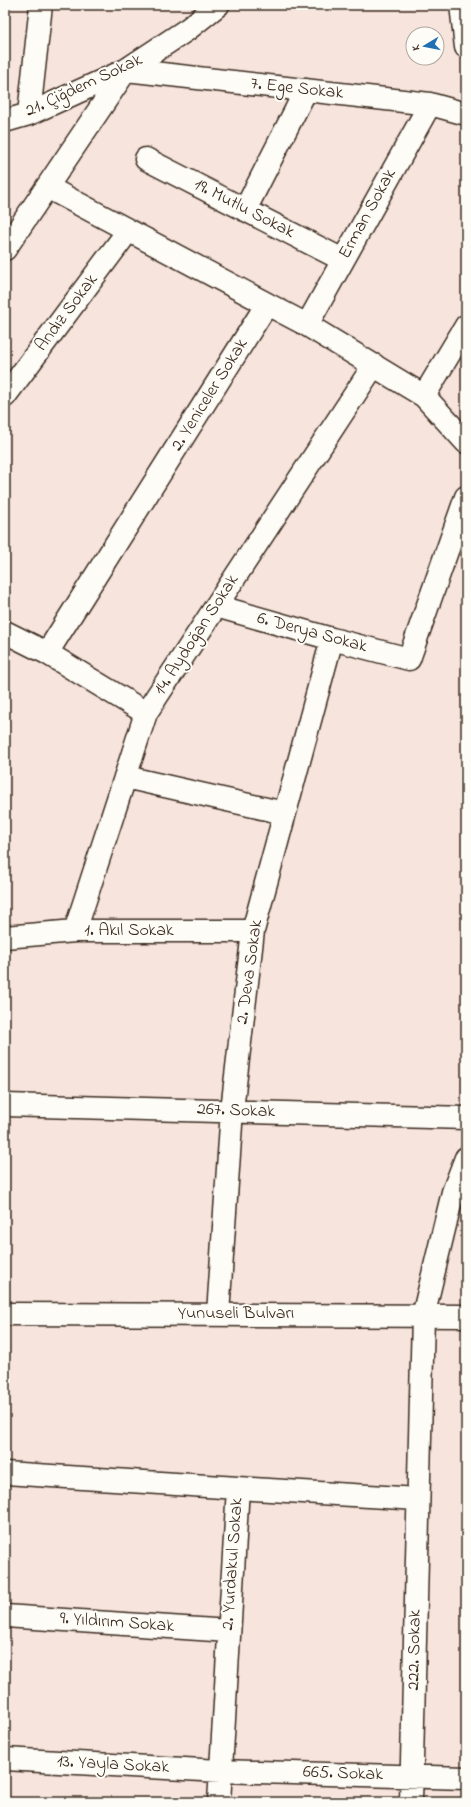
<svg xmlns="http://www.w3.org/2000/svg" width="471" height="1807" font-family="'Indie Flower',sans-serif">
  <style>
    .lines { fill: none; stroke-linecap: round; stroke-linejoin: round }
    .minor-casing { stroke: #3b2a1e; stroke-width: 25 }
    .major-casing { stroke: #3b2a1e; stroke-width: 25 }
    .minor { stroke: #fdfcf7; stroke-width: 22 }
    .major { stroke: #fdfcf7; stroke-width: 22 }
    .labels { text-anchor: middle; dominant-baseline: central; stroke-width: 4; stroke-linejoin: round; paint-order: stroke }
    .street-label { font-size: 18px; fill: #3b2a1e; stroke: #fdfcf7 }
  </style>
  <rect width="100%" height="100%" fill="#f6e4dd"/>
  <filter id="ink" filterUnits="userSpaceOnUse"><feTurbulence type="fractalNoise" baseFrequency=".025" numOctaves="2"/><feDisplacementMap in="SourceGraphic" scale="8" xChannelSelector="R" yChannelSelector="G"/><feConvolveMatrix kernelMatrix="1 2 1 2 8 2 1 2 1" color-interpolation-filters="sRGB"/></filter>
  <g filter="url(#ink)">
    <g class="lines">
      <defs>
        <path id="minor" d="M461,5l5,42
          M126,70l304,34 36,10
          M29,114l12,-109
          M5,121l24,-7 97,-44 62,-41 30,-24
          M146,159l197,101
          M47,187l220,117
          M245,210l61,-120
          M5,249l121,-179
          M307,325l123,-221
          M5,396l123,-165
          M424,396l42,-70
          M216,606l116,33 77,20 57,-162
          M5,632l42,21 220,-349 40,21 117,71 42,46
          M47,653l99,60
          M125,777l159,36
          M75,931l71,-218 228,-348
          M5,937l70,-6h178
          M5,1105l461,13
          M218,1314l14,-204 21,-179 79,-292
          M5,1473l233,15 -19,314
          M238,1488l180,11
          M5,1616l224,15
          M5,1759l215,12 246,7
          M411,1802l12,-486 30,-124 13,-34"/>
        <path id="major" d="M5,1314l461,2"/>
      </defs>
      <use href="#minor" class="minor-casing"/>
      <use href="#major" class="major-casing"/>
      <use href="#minor" class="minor"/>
      <use href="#major" class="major"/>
    </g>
  </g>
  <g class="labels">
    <g class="street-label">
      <text transform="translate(84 86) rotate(-25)">21. Çiğdem Sokak</text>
      <text transform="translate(297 89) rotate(6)">7. Ege Sokak</text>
      <text transform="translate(244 209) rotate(27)">19. Mutlu Sokak</text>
      <text transform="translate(368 214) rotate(-61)">Erman Sokak</text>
      <text transform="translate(67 313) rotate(-53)">Andız Sokak</text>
      <text transform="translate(210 395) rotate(-58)">2. Yeniceler Sokak</text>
      <text transform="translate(312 633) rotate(15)">6. Derya Sokak</text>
      <text transform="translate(197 635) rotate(-57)">14. Aydoğan Sokak</text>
      <text x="129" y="931">1. Akıl Sokak</text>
      <text transform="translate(250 972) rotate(-82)">2. Deva Sokak</text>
      <text transform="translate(236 1111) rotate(2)">267. Sokak</text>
      <text x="236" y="1314">Yunuseli Bulvarı</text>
      <text transform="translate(233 1564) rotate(-86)">2. Yurdakul Sokak</text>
      <text transform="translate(117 1623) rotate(4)">9. Yıldırım Sokak</text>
      <text transform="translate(415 1650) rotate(-89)">222. Sokak</text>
      <text transform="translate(113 1765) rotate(3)">13. Yayla Sokak</text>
      <text transform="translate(343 1774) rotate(2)">665. Sokak</text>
    </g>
  </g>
  <rect width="471" height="1807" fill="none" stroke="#fdfcf7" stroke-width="20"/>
  <rect x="10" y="10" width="451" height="1787" fill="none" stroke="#3b2a1e" stroke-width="1.5" filter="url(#ink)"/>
  <g transform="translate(425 46) rotate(260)"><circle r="19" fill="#fdfcf7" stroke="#afa8a0"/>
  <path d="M0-3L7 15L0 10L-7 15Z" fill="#1f6fb2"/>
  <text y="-6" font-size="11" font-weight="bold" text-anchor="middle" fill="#3b2a1e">K</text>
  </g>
</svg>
